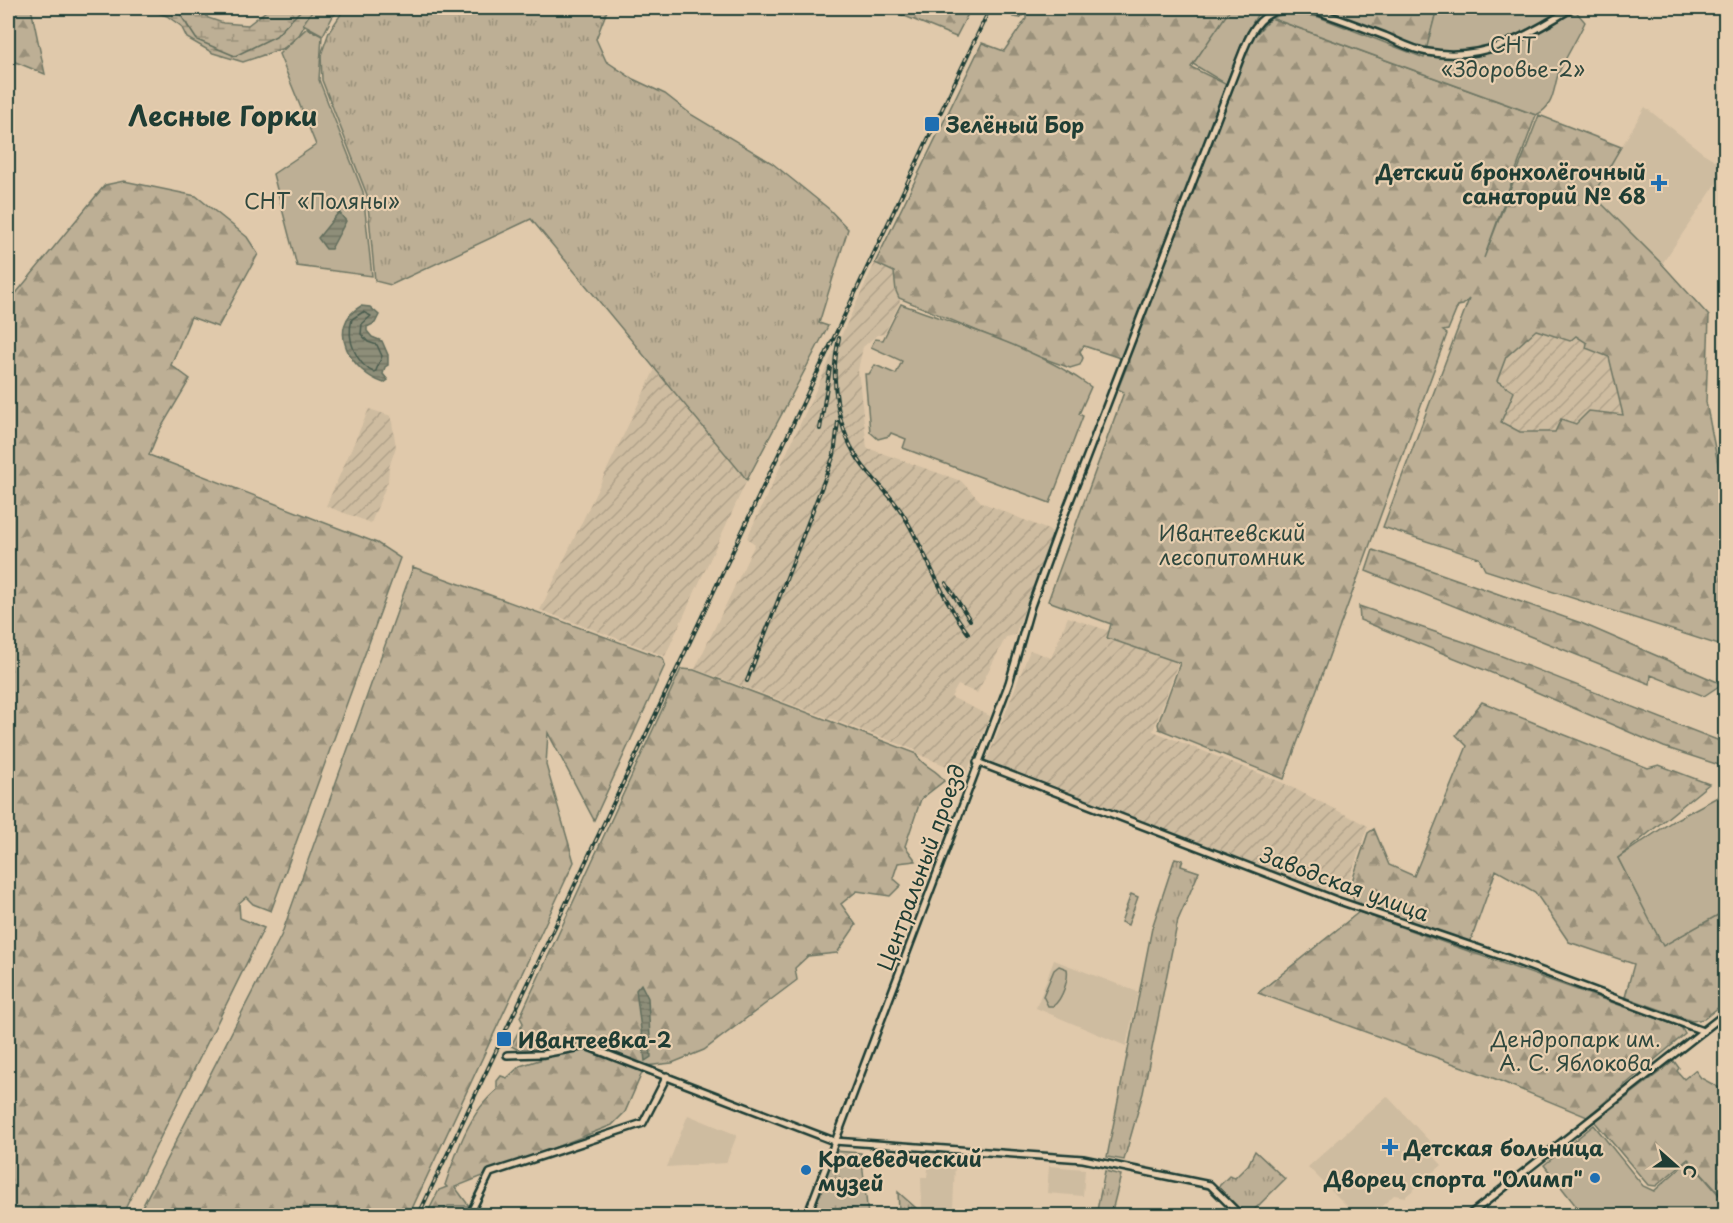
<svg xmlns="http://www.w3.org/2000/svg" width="1733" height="1223" font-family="'Playpen Sans',sans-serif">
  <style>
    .built { fill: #cebca0 }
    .industrial { fill: url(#industrial-furrows) }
    .grass { fill: url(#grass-tufts); stroke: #6e7664; stroke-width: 1.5 }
    .forest { fill: url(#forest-firs); stroke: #6e7664; stroke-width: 1.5; fill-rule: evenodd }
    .wetland { fill: url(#wetland-marsh); stroke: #6e7664; stroke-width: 1.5 }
    .garden { fill: #bdaf95; stroke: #6e7664; stroke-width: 1.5 }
    .water { fill: url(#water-rules); stroke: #626e5d; stroke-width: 1.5 }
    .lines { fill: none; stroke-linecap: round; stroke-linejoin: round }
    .shore { stroke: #4b5d50; stroke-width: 1.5 }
    .stream { stroke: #626e5d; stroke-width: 1.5 }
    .tertiary-casing { stroke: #1f3d34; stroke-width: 10 }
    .secondary-casing { stroke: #1f3d34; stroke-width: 10 }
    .tertiary { stroke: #e8cfb0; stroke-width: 5 }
    .secondary { stroke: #e8cfb0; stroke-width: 5 }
    .rail-casing { stroke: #1f3d34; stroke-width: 4 }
    .rail { stroke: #e8cfb0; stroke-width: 1.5; stroke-dasharray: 4.5; stroke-linecap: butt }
    .poi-dot { fill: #1f6fb2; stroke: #e8cfb0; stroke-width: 2 }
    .labels { text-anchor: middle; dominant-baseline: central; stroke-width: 4.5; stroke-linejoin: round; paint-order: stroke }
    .park-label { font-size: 21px; fill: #2f483e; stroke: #e8cfb0 }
    .poi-label { font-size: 21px; font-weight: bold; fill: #1f3d34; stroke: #e8cfb0; text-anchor: start }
    .street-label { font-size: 21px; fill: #1f3d34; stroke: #e8cfb0 }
    .district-label { font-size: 27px; font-weight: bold; fill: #1f3d34; stroke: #e8cfb0 }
  </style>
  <defs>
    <pattern id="industrial-furrows" width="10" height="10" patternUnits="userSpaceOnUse" patternTransform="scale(1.5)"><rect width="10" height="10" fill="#cebca0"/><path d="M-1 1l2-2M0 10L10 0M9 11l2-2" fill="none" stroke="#b0a28a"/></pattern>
    <pattern id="grass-tufts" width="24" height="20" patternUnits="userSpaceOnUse" patternTransform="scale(1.5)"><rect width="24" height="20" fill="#bdaf95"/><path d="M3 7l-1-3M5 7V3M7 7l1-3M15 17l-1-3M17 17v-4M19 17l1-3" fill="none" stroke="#99907a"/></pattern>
    <pattern id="forest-firs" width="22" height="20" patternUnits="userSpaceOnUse" patternTransform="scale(1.5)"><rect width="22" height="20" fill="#bdaf95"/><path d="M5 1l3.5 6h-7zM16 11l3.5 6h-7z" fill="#99907a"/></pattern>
    <pattern id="wetland-marsh" width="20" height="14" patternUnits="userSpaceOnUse" patternTransform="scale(1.5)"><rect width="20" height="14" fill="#bdaf95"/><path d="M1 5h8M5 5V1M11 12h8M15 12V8" fill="none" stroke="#99907a"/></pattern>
    <pattern id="water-rules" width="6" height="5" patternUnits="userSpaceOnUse" patternTransform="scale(1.5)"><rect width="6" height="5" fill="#8e8e79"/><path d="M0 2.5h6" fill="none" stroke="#737564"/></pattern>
  </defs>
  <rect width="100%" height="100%" fill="#e0c9ab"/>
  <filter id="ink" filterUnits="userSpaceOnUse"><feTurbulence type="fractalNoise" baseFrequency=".0167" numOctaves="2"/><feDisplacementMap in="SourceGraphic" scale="12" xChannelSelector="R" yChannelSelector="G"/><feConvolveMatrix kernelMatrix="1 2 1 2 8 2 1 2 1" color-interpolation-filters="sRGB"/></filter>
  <g filter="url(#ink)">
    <path class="built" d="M1645,107l58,46 22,13v5l-63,93 -69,-69z
      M1054,960l84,32 -12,54 -90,-38z
      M1387,1096l46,49 -5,5 14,15 -37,32 -11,-2 -22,20h-16l-48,-48z
      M688,1115l49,20 -11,28 -59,4z
      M929,1161l26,2 -2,45 -31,2 -1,-33h6z
      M1049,1166l36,3 -2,27 -36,-3z"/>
    <path class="industrial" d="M875,263l19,9 6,30 -16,32 -7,1 -14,12 -5,23 9,78 94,33 20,21 72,30 -38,103 -9,2 -29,56 -19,-8 -7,12 39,19 -24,58 -51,-21 1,-3 -221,-81 60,-125 -8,-6z
      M1536,330l34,11 6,-5 11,7 -1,5 23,9 15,58 -35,-4 -14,13 -7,-5 -13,13h-35l-20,-10 -3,-40 8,-25z
      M655,369l92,111 -82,176 -125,-46z
      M369,409l22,7 5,31 -7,20 -1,14 -17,42 -45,-17z
      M1068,617l41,14 -2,7 71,25 -25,68 128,51 87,44 -19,54 -18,-6 -7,18 -337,-132 43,-110 21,8z"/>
    <path class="grass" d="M345,8h263l-12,31 10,22 27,18 32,15 27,21 80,48 57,46 19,20 -29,94 9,3 -81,154 -216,-261 -140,66 -16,-4 -8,-86 -45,-115 -1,-25 8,-23z
      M1175,858l8,2 -2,6 18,6 -21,48 -35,173 -19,67 -17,-3 45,-229z
      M1131,894l7,3 -10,28 -7,-3z
      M834,1151l27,2 7,62 -57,1z
      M1255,1151l30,28 -36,36h-4l-27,-28 11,-11 6,2 13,-13z
      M1105,1171l16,4 -10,40h-15z
      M898,1192l18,16 -17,2z"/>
    <path class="forest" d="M8,8h23l14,66 -37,-15z
      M885,8h86l-15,29z
      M1016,8h216l-41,59 34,17 20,-48 12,-3 14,-15 265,97 -52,143 55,-143 82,32 -28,48 69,69 47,52 -3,86 19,98v147l-240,-77 -6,-12 -96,-31 86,-228 -6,6 -5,1 -10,24 -5,1 4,3 -163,445 -125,-50 -1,-5 22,-61 -73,-25 4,-14 -63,-23 76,-209 -6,-3 11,-28 -45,-15 -4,5 3,7 -3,7 -10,3 -33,-12 -138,-58 -3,-7 -2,-19 -19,-9 107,-220 22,8 22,-32v-8l-6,7 -7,-1zM1536,330l34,11 6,-5 11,7 -1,5 23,9 14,58 -34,-4 -13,13 -15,-5 -6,13h-35l-19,-10 13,-30 -17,-11 9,-24z
      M1316,8h121l-10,42z
      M124,181l72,15 51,41 11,17 -40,73 -27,-10 -20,48 19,14 -31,52 -10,24 228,88 23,15 -129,353 -18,-7 -7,-7 -7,6 1,15 24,10 -142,287h-114v-912l97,-118z
      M1373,550l208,73 141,61 -18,12 -53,-21 -1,9 -284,-113z
      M413,567l250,91 2,7 -71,155 -46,-87 -2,32 28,97 -165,353h-271l143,-279z
      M1359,606l117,40 249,97v24l-61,-20 -167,-72 -137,-55z
      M681,669l13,1 221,83c10,17 21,14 29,28l-23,18 -16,47 11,15 -18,2 -5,15 8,7 -11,11 -33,-5 -16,13 15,21 -19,28 -29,3 -13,12 2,12 -93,70 -32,13 -27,3 -20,46 -13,13 -157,62 14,19h-21l-8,9 -14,1 13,-26 8,-3 -2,-2c11,-32 25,-74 52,-95v-9l4,-5 6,2 13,-12 29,-9 4,-4 -2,-4h-34l-6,-3 12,-23 -3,-6z
      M1482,702l166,66 11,-3 50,19 -91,74 45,87 62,-34v91l-21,17 -12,2 -67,-24 9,-33 -65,-22 -34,-50 -39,-22 -26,73 -116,-40 -3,-19 17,-51 6,-4 15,36 25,11 53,-130 -11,-11z
      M1359,912l322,115 4,7 -98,83 -94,-39 -235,-85z
      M1674,1061l5,7 -2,3 7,8 11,-9 6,8 24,13v109l-37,-41 -32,27 -8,-1 -53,-63z"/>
    <path class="wetland" d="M144,8h62l-2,3 4,7 15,5 25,2 22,-17h44l-15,27 -15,13 -41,14 -30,-9 -26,-15 -6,-12 -14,-10z"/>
    <path class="garden" d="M314,8h28l-9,8 -10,19 -20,-11z
      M1231,8h30l-16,28 -19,48 -33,-20z
      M1437,8h136l12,14c-8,17 -18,33 -26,50 -6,15 -4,35 -23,43l-265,-97 17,-5 31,4 105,41z
      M307,28l15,8 -3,44 44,112 9,84 -75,-10 -24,-92 43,-29 -37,-91z
      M901,304c64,24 135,43 190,83l-12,27 4,2 -33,87 -147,-55 3,-9 -15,-6 -2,3 -11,3 -8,-7 -5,-58h4l6,-9 21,9 6,-13 -31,-14 4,-8 8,1z
      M1725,793v118l-62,35 -45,-88 55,-37z
      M1059,966l8,3c2,10 -5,31 -14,37h-5l-5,-10 11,-26z
      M1594,1125l49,61 11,5 35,-31 36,42v13h-142l-39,-50z"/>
    <path class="water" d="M339,212l7,9 -15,28h-5l-8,-11z
      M361,306l9,1 9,8 -4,8 -8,4v4l5,6 10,4 6,14v10l-3,2 -2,7 5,6 -4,3c-32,-10 -60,-56 -23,-77z
      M641,984l7,14 3,59 -6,4 -9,-71z"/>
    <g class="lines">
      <path class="shore" d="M363,312l8,4 -9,8 -1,10 7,8 9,3 5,11 -7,17c-19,-9 -29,-33 -23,-54z"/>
      <path class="stream" d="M164,8l16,6 17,26 38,16 41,-20 27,-28"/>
      <defs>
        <path id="tertiary" d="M977,762l359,138 168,57 199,74
          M507,1055l36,-1 43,-8 248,95 249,18 127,26 31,31
          M469,1216l21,-43 153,-50 24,-47"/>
        <path id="secondary" d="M1308,8c26,9 51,18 77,28 14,6 28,14 43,16 55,10 100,-16 144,-44
          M807,1216l202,-533 22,-77 28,-77 178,-462c10,-26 17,-52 47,-59
          M1468,1216l258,-203"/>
      </defs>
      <use href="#tertiary" class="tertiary-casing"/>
      <use href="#secondary" class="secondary-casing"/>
      <use href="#tertiary" class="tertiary"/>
      <use href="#secondary" class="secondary"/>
      <defs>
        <path id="rail" d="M839,338c-10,41 -2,94 24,128 13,17 30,31 41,50 23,38 37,82 64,117
          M820,429l10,-61
          M946,583l24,37
          M747,681l87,-226 4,-33
          M418,1216l572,-1208"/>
      </defs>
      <use href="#rail" class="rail-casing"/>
      <use href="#rail" class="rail"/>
    </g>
  </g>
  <g class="poi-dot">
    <rect x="924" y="116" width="16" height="16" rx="3"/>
    <path d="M1656 174h6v6h6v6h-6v6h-6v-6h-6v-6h6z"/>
    <rect x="496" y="1031" width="16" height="16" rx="3"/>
    <path d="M1387 1138h6v6h6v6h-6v6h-6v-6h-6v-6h6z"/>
    <circle cx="806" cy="1170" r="6"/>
    <circle cx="1595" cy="1178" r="6"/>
  </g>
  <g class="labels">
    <g class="park-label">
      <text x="1513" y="44">СНТ<tspan x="1513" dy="24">«Здоровье-2»</tspan></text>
      <text x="322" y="200">СНТ «Поляны»</text>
      <text x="1232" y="532">Ивантеевский<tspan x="1232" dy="24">лесопитомник</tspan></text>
      <text x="1576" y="1038">Дендропарк им.<tspan x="1576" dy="24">А. С. Яблокова</tspan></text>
    </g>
    <g class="poi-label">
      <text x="946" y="124">Зелёный Бор</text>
      <text x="1646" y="171" text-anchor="end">Детский бронхолёгочный<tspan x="1646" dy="24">санаторий № 68</tspan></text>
      <text x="518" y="1039">Ивантеевка-2</text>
      <text x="1404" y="1147">Детская больница</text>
      <text x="818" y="1158">Краеведческий<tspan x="818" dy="24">музей</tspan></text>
      <text x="1583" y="1178" text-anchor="end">Дворец спорта "Олимп"</text>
    </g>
    <g class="street-label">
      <text transform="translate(920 867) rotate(-70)">Центральный проезд</text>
      <text transform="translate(1345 883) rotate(20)">Заводская улица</text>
    </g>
    <g class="district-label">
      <text x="223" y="114">Лесные Горки</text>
    </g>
  </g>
  <rect width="1733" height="1223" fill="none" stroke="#e8cfb0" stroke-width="30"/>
  <rect x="15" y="15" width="1703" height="1193" fill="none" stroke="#1f3d34" stroke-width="2" filter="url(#ink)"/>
  <g transform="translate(1676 1166) rotate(111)" stroke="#e8cfb0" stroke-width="4.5" paint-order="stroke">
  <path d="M0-4.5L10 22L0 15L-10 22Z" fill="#1f3d34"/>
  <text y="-9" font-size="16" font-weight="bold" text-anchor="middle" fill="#1f3d34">С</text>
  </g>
</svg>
